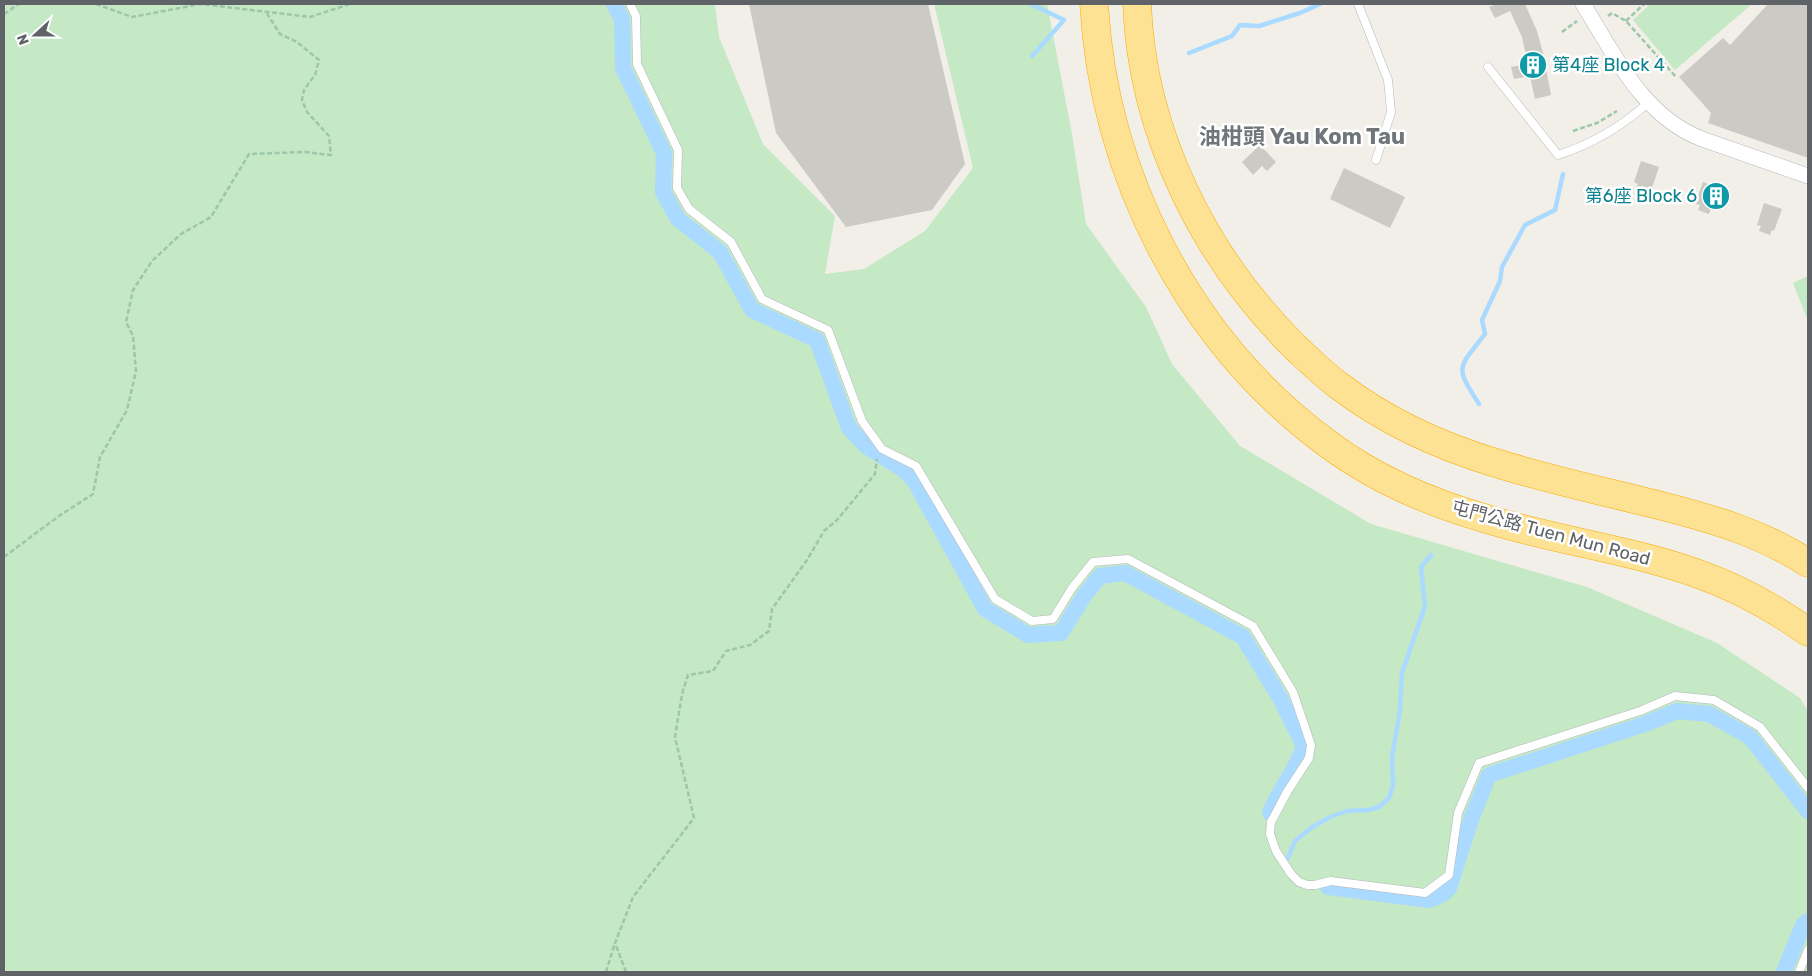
<svg xmlns="http://www.w3.org/2000/svg" width="1812" height="976" font-family="Rubik,'Noto Sans TC',sans-serif">
  <style>
    .green { fill: #c5e8c5 }
    .lines { fill: none; stroke-linecap: round; stroke-linejoin: round }
    .stream { stroke: #aadaff; stroke-width: 4.5 }
    .canal { stroke: #aadaff; stroke-width: 16 }
    .building { fill: #cccac5 }
    .service-casing { stroke: #b5b8bc; stroke-width: 9 }
    .minor-casing { stroke: #b5b8bc; stroke-width: 16 }
    .motorway-casing { stroke: #f9ab00; stroke-width: 29 }
    .path { stroke: #9cc7a9; stroke-width: 2.5; stroke-dasharray: 5 2.5; stroke-linecap: butt }
    .service { stroke: #fff; stroke-width: 8 }
    .minor { stroke: #fff; stroke-width: 15 }
    .motorway { stroke: #fde293; stroke-width: 28 }
    .labels { text-anchor: middle; dominant-baseline: central; stroke-width: 5; stroke-linejoin: round; paint-order: stroke }
    .culture-label { font-size: 18px; fill: #0d838f; stroke: #fff; text-anchor: start }
    .street-label { font-size: 18px; fill: #5f6368; stroke: #fff }
    .district-label { font-size: 22px; font-weight: bold; fill: #70757a; stroke: #fff }
  </style>
  <rect width="100%" height="100%" fill="#f1efe8"/>
  <path class="green" d="M4,4h711l4,33 44,107 72,72 -10,58 39,-5 61,-38 48,-63 -39,-164h113l25,130 14,90 60,83 26,57 68,82 131,78 216,63 130,56 83,55 8,13v261h-1804z
    M1650,4h102l-77,66 -42,-50z
    M1808,276v45l-15,-38z"/>
  <g class="lines">
    <path class="stream" d="M1031,4l33,16 -32,36
      M1189,53l43,-17 8,-11 19,1 41,-13 20,-9
      M1479,404c-25,-39 -21,-35 6,-70l-3,-14 18,-39 2,-14 23,-42 30,-15 8,-36
      M1287,860l8,-19 16,-13 19,-11 17,-6 21,-1 11,-3 10,-9 4,-13 -1,-27 8,-48 2,-37 23,-67 -4,-39 10,-12"/>
    <path class="canal" d="M614,4l8,15 1,49 41,85 -1,39 15,27 42,33 32,58 65,30 32,88 17,18 38,24 10,10 71,129 43,26 33,-2 23,-37 16,-20 25,-3 118,64 37,61 24,48c-7,24 -25,43 -34,67
      M1328,887l102,13 14,-7 5,-5 23,-71 17,-42 156,-51 32,-13 32,3 41,23 58,74
      M1784,972l19,-47 5,-4"/>
  </g>
  <path class="building" d="M749,4h179l37,160 -33,46 -86,17 -70,-94z
    M1496,4h29l12,27 6,22 8,42 -16,4 -5,-23 -16,3 -3,-12 17,-3 -6,-27 -12,-26 -15,7 -6,-11z
    M1768,4h40v154l-100,-35 3,-10 -32,-36 44,-39 7,7z
    M1260,145l16,17 -9,9 -5,-5 -9,9 -11,-13z
    M1641,161l18,6 -7,21 -3,-1 -2,5 -11,-4 2,-4 -4,-2z
    M1344,168l61,29 -15,31 -60,-29z
    M1703,182l18,7 -8,21 -2,-1 -2,5 -11,-4 2,-5 -5,-1z
    M1764,203l18,6 -8,22 -2,-1 -2,5 -11,-4 2,-5 -4,-1z"/>
  <g class="lines">
    <defs>
      <path id="service" d="M630,4l6,12 1,48 41,86 -1,38 12,21 42,33 31,57 66,31 34,91 20,28 34,17 79,133 37,22 21,-2 19,-31 21,-26 35,-3 125,67 40,66 18,53 -2,13 -22,34 -16,30 -1,12 6,17 15,23 8,8 8,3h8l16,-4 94,12 24,-18 9,-62 21,-50 161,-52 35,-15 39,4 46,27 48,61
        M1358,4l30,76 3,32 -15,48
        M1488,67l70,88c34,-11 63,-28 90,-52
        M1799,972l9,-22"/>
      <path id="minor" d="M1583,4c32,51 59,112 119,135l106,37"/>
      <path id="motorway" d="M1094,4c10,172 95,338 234,440 47,35 103,59 159,75 68,21 139,30 206,53 41,14 80,35 115,60
        M1137,4c5,129 67,253 158,343 14,13 28,27 43,38 47,36 101,61 158,78 54,17 111,29 166,43 51,13 102,28 146,57"/>
    </defs>
    <use href="#service" class="service-casing"/>
    <use href="#minor" class="minor-casing"/>
    <use href="#motorway" class="motorway-casing"/>
    <path class="path" d="M96,4l36,13 69,-13 109,13 40,-13
      M4,14l15,-10
      M1608,16l4,-3 14,8 50,56
      M1626,21l18,-17
      M1562,32l15,-11
      M1573,131l24,-8 20,-12
      M4,557l55,-41 34,-22 7,-37 27,-47 9,-39 -3,-35 -7,-14 7,-32 19,-29 29,-27 30,-17 38,-63 56,-2 26,3 -2,-19 -22,-24 -5,-12 2,-10 11,-15 4,-15 -22,-18 -17,-8 -14,-22
      M606,972l9,-29
      M626,972l-11,-29 18,-46 61,-79 -19,-81 7,-43 6,-19 25,-4 13,-20 24,-6 19,-14 3,-22 35,-49 17,-29 13,-11 38,-46 2,-15"/>
    <use href="#service" class="service"/>
    <use href="#minor" class="minor"/>
    <use href="#motorway" class="motorway"/>
  </g>
  <defs>
    <symbol id="building-disc" viewBox="-11 -11 22 22"><circle r="9.5" fill="#0f9aa8" stroke="#fff"/><path d="M-4-6H4V6H1V3H-1V6H-4ZM-2.5-4.3h1.7v1.8h-1.7ZM.8-4.3h1.7v1.8H.8ZM-2.5-1h1.7V.8h-1.7ZM.8-1h1.7V.8H.8Z" fill="#fff"/></symbol>
  </defs>
  <g fill-rule="evenodd">
    <use href="#building-disc" x="1517" y="49" width="32" height="32"/>
    <use href="#building-disc" x="1700" y="180" width="32" height="32"/>
  </g>
  <g class="labels">
    <g class="culture-label">
      <text x="1552" y="65">第4座 Block 4</text>
      <text x="1697" y="196" text-anchor="end">第6座 Block 6</text>
    </g>
    <g class="street-label">
      <text transform="translate(1551 533) rotate(15)">屯門公路 Tuen Mun Road</text>
    </g>
    <g class="district-label">
      <text x="1302" y="136">油柑頭 Yau Kom Tau</text>
    </g>
  </g>
  <rect width="1812" height="976" fill="none" stroke="#5f6368" stroke-width="10"/>
  <g transform="translate(35 35) rotate(249)" stroke="#ffffff" stroke-width="4" paint-order="stroke">
  <path d="M0-4L9 19L0 12L-9 19Z" fill="#5f6368"/>
  <text y="-8" font-size="14" font-weight="bold" text-anchor="middle" fill="#5f6368">N</text>
  </g>
</svg>
